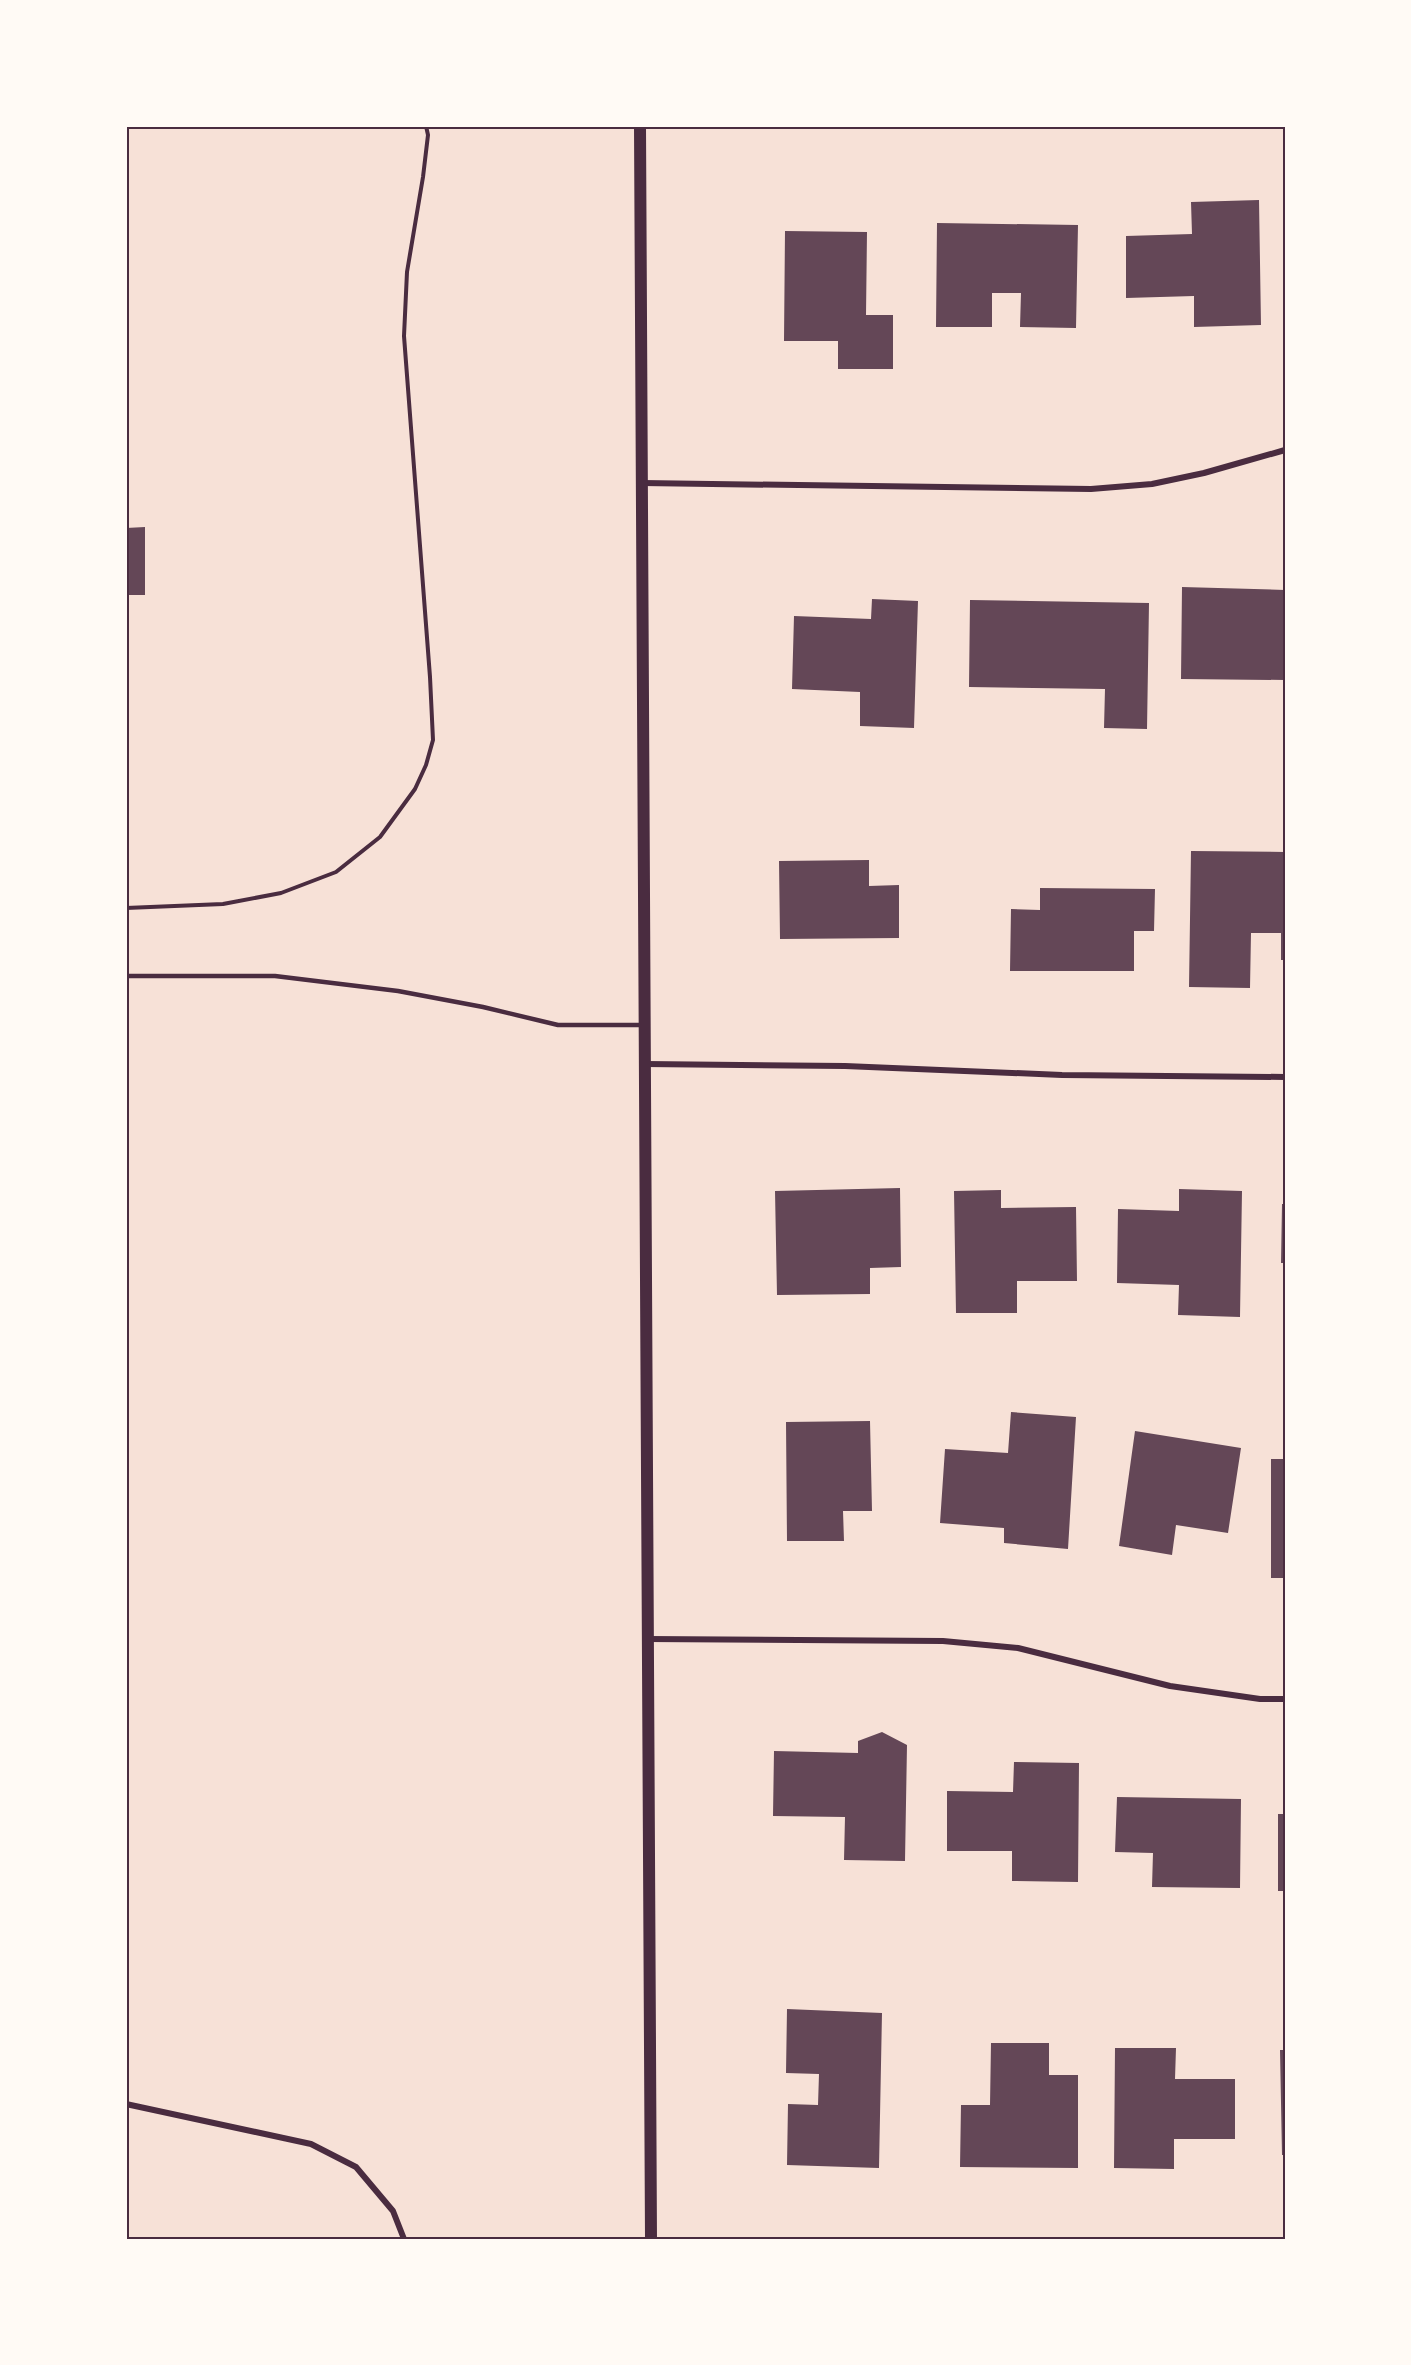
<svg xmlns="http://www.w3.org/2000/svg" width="1411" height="2365" font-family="Arial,sans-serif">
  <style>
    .building { fill: #644757 }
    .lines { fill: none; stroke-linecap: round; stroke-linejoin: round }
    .path { stroke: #4a2c40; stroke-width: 4 }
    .service { stroke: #4a2c40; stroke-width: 4.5 }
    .minor { stroke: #4a2c40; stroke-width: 6 }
    .secondary { stroke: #4a2c40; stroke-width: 12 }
    .neatline { fill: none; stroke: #4a2c40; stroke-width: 2 }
  </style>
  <rect width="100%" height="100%" fill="#f7e1d7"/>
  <path class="building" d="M1259,200l2,125 -67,2v-31l-68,2v-62l66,-2 -1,-32z
    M937,223l141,2 -2,103 -56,-1 1,-34h-29v34h-56z
    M785,231l82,1 -1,83h27v54h-55v-28h-54z
    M145,527v68h-19v-67z
    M1182,587l103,3v90l-104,-1z
    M872,599l46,2 -4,127 -54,-2v-34l-68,-3 2,-73 77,3z
    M970,600l179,3 -2,126 -43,-1 1,-39 -136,-2z
    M1191,851l94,1v108h-4v-27h-30l-1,55 -61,-1z
    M869,860v26l30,-1v53l-119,1 -1,-78z
    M1040,888l115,1 -1,42h-20v40h-124l1,-62 29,1z
    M900,1188l1,79 -31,1v26l-93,1 -2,-104z
    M1179,1189l63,2 -2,126 -62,-2 1,-30 -62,-2 1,-74 61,2z
    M1001,1190v18l75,-1 1,74h-60v32h-61l-2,-122z
    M1282,1204h3v59h-4z
    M1011,1412l65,5 -8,132 -64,-6v-15l-64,-5 5,-74 63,4z
    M870,1421l2,90h-29l1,30h-57l-1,-119z
    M1135,1431l106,17 -13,85 -52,-8 -4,30 -53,-9z
    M1271,1459h14v119h-14z
    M882,1732l25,13 -2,116 -61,-1 1,-43 -72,-1 1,-65 84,2v-12z
    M1014,1762l65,1 -1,119 -66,-1v-30h-65v-60l66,1z
    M1117,1797l124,2 -1,89 -88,-1 1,-34 -38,-1z
    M1278,1814h7v77h-7z
    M787,2009l95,4 -3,155 -92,-3 1,-61 30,1 1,-31 -33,-1z
    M991,2043h58v32h29v93l-118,-1 1,-62h29z
    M1115,2048h61l-1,31h60v60h-61v30l-60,-1z
    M1280,2050h5v105h-3z"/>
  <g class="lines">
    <path class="path" d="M126,908l97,-4 58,-11 55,-21 44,-35 35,-48 11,-24 7,-25 -3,-63 -26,-341 3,-64 16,-95 5,-42 -2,-9"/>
    <path class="service" d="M126,976h149l123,15 85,16 75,18h86"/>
    <path class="minor" d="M642,483l449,6 61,-5 52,-11 81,-23
      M645,1064l200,2 217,9 223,2
      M647,1639l296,2 75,7 152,38 90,13h25
      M126,2104l185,40 45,23 37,44 11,28"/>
    <path class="secondary" d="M640,126l11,2113"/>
  </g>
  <rect width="1411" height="2365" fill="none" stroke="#fffaf5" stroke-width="255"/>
  <rect x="128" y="128" width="1156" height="2110" class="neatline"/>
</svg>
